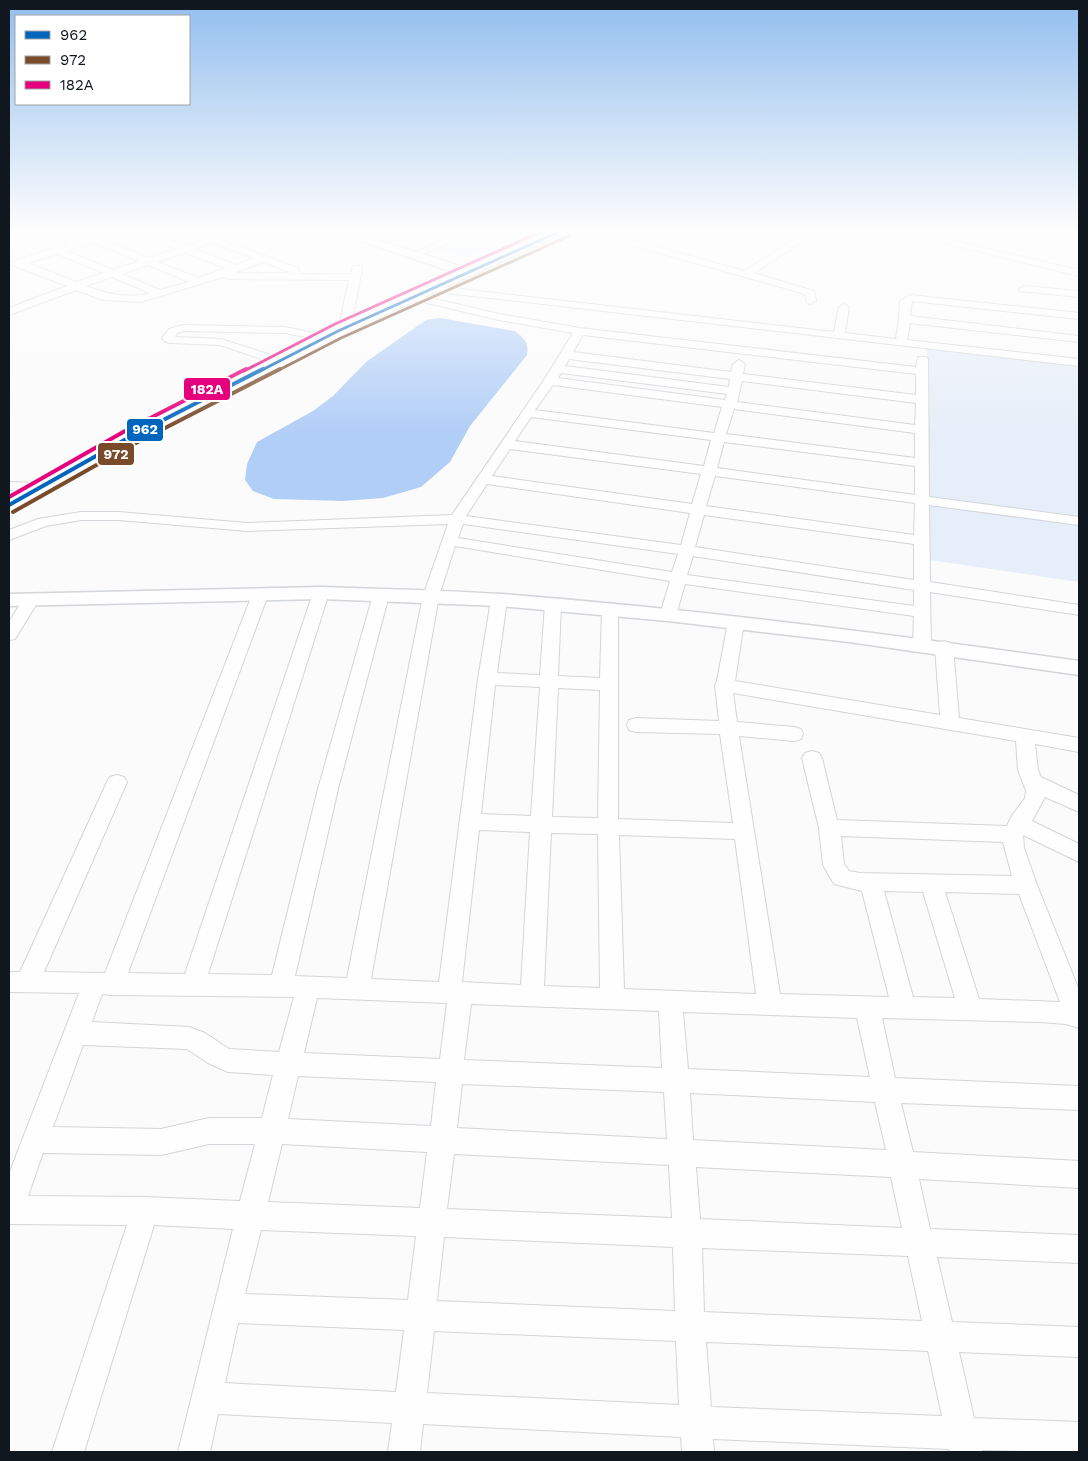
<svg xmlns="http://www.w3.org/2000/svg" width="1088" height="1461" font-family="'Work Sans',sans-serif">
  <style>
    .green { fill: #e6eef9 }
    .water { fill: #b1cef7 }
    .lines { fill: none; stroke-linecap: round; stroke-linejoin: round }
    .minor-casing { stroke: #d2d5d9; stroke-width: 2 }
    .tertiary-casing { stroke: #d2d5d9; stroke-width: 3 }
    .secondary-casing { stroke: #d2d5d9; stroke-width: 3 }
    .minor { fill: #fefefe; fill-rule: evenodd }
    .tertiary { fill: #fefefe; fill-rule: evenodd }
    .secondary { fill: #fefefe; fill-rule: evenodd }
    .bus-1-far1-casing { stroke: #fff; stroke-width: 5 }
    .bus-1-casing { stroke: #fff; stroke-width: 6 }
    .bus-2-far1-casing { stroke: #fff; stroke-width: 5 }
    .bus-2-casing { stroke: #fff; stroke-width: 6 }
    .bus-3-far1-casing { stroke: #fff; stroke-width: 5 }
    .bus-3-casing { stroke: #fff; stroke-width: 6 }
    .bus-1-far1 { stroke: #0065bd; stroke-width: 3 }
    .bus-1 { stroke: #0065bd; stroke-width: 4 }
    .bus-2-far1 { stroke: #7a4b2a; stroke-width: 3 }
    .bus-2 { stroke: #7a4b2a; stroke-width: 4 }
    .bus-3-far1 { stroke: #e5007d; stroke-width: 3 }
    .bus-3 { stroke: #e5007d; stroke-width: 4 }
    .line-badge { stroke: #fff; stroke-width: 2 }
    .badge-label { font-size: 14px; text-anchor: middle; font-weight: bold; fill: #fff }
  </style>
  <rect width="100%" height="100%" fill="#fbfbfb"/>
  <path class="green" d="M483,229h40l-59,27 -25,-7z
    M927,348l152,17v217l-149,-22z"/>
  <path class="water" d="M440,318l75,13c10,8 14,12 12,24l-57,71 -20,36 -29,25 -38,11 -40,3 -69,-2 -21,-8 -8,-11 2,-16 10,-22 56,-31 20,-15 33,-34 60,-42z"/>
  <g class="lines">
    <defs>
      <path id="minor" d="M42,229h13l25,11 33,-11h28l44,17 18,-6 -27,-11h14l22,8 23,-8h14l-28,11 77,28 2,6h51l2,-8h8l1,2 -10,53 -6,3 -6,-3 9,-41 -121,-1 -5,-2 -82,25 -38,-2 -27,-10 -67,25v-7l58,-22 -57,-22 1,-2 59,-19zM128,231l48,18 -27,9 -48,-19zM92,242l47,19 -26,9 -46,-19zM212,243l42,15 -18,7 -42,-16zM185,253l41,15 -27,10 -42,-16zM57,254l47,19 -28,9 -48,-19zM264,262l25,10v1h-56zM148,265l41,17 -29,8 -38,-16zM112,277l38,16c-21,6 -44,1 -64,-7z
        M385,229h13l-19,10 -3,1 -5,-3z
        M464,229h13l-51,24 -3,1 -5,-3z
        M811,229h11l-68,44 60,18 2,10 -5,3 -4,-1 -2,-8 -3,-2 -207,-58 -2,-2 5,-3 3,1 143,40z
        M886,229h18l175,41v6z
        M434,286l400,46 5,-25 5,-3 5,3 -4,26 51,6 3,-20 1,-18 10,-6 169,18v6l-167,-18 -2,15 169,20v6l-169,-19 -3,17 172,19v7l-649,-75 -1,-2z
        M1024,286l55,5v6l-59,-6 -1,-2z
        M414,294l85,20 81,14 336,39 2,-10h8l2,2 1,138 150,20v8l-150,-20 1,77 149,23v10l-149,-23 1,52 -3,4 -6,2 -6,-2 -3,-4 1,-28 -229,-32 -9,31 -2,4 -6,1 -6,-1 -2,-4 10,-34 -215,-35 -16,50 -68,383 68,3 39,-303 13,-79 2,-4h12l2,4 -10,73 43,2 5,-70 2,-4h12l2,4 -3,71 42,2 2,-69 2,-4h12l2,4v210l115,4 -13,-89 -84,-2 -7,-2 -2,-5 2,-5 7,-2 83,3 -4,-36 2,-4 11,-59 2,-4 6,-1 6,1 2,4 -9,59 205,34 -5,-68 3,-4 6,-2 6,2 3,4 6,71 120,20v14l-44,-8 3,26 3,7 38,18v17l-34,-15 -13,24 47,23v18l-56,-27 1,13 13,37 42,105v38l-13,-4 -26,-2 -158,-4 13,60 184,8v24l-178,-7 12,49 166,9v27l-160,-9 11,50 149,6v28l-142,-6 15,65 127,5v30l-120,-5 15,66 105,4v30l-97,-2v2h-32l-1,-3 -236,-10 1,13h-32l-1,-15 -258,-13 -3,28h-32l4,-29 -174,-9 -8,38h-32l55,-223 -79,-4 -70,227h-32l75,-227 -118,-1v-50l70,-181 -70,-1v-20h11l87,-190 3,-5 7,-2 7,2 3,5 -83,190 61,1 147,-378 2,-3h12l2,3 -140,378 57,1 128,-381 2,-3h12l2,3 -121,381 64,1 46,-186 55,-194 2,-3h12l2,3 -51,194 -43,187 52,2 76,-382 25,-72 -201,7 -128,-11h-38l-35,6 -37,14v-10l29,-11 43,-7h38l128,11 205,-8 92,-135 29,-47 -74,-13 -89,-21 -1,-2 1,-2zM583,335l333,39v21l-173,-21 2,-10 -6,-4 -6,4 -2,8 -158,-20zM569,359l161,20 -1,8 -164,-21zM561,373l166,21 -2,6 -167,-22zM742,381l174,22 -1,22 -178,-23zM553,385l169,22 -8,26 -179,-23zM734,409l181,24v25l-189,-24zM531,417l180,23 -7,26 -189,-25zM724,442l191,24v29l-198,-27zM510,449l191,25 -9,30 -200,-28zM715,476l200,27 -1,32 -208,-29zM487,484l203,29 -9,32 -215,-29zM704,515l210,29v36l-219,-33zM463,524l215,30 -6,18 -214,-34zM693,556l221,34v16l-227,-31zM495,685l45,2 -9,129 -50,-2zM558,688l42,2 -2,128 -46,-1zM733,693l283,48 2,29 8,21 -1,7 -14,19 -4,9 -170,-6 -15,-62 -3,-5 -7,-2 -7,2 -3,5 17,70 4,37 11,19 28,7 27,106 -109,-3 -41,-258 55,5 7,-2 2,-5 -2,-5 -7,-2 -57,-5zM479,830l51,2 -9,153 -59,-3zM551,833l47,1 2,154 -56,-2zM619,835l116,4 21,155 -132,-5zM841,836l162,6 9,34 -152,-3 -11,-2 -5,-7zM884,891l39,1 32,106 -42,-1zM945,892l74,2 41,108 -81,-3zM102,994l10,1 182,2 -15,55 -50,-3 -24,-16 -16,-6 -97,-5zM317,998l130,5 -7,56 -136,-6zM471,1004l188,7 3,57 -198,-8zM683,1012l174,6 13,59 -182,-8zM83,1045l104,4 21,14 20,9 45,3 -11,43h-53l-48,11 -108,-2zM298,1076l138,6 -5,44 -143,-7zM462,1084l202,8 3,47 -210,-11zM690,1093l185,9 11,48 -193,-10zM209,1144h46l-15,57 -95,-4 -117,-1 15,-43 118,2zM282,1144l145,8 -7,56 -152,-6zM454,1154l215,11 3,53 -225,-9zM696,1167l195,10 11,51 -202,-9zM261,1230l155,6 -8,64 -163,-6zM444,1237l229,10 2,64 -238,-10zM702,1248l206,8 14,65 -218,-9zM238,1323l166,7 -8,62 -171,-9zM434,1331l242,10 3,64 -252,-12zM706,1342l222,9 14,65 -231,-9z
        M183,325l102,2 34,7 2,2 -6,3 -30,-6 -101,-2 -7,2 -2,4 46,2 53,17 2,2 -6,4 -50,-17 -50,-2 -4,-1 -4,-4 7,-9z
        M9,482l31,1 5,1 2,3 -2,3 -5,1 -31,-1z
        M31,595l6,1 2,4 -24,39 -6,1v-18l16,-26z"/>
      <path id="tertiary" d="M325,229h18l130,41 2,3 -2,3h-8z
        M321,587c60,2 120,3 180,7 194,15 386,40 578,67v14l-230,-33 -181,-21 -169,-15 -178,-7 -312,7v-12z"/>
      <path id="secondary" d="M554,229h18l-228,105 -209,108 -119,67 -7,2v-14l112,-63 211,-106z"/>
    </defs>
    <use href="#minor" class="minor-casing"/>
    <use href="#tertiary" class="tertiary-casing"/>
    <use href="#secondary" class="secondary-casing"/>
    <use href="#minor" class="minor"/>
    <use href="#tertiary" class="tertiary"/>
    <use href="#secondary" class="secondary"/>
    <defs>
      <path id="bus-1-far1" d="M260,371l78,-40 227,-102"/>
      <path id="bus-1" d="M9,505l119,-67 135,-69"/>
      <path id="bus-2-far1" d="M277,371l64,-33 228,-102"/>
      <path id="bus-2" d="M13,512l119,-67 148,-76"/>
      <path id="bus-3-far1" d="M244,371l91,-47 212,-95"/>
      <path id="bus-3" d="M9,497l116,-66 121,-62"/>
    </defs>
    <use href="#bus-1-far1" class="bus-1-far1-casing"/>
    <use href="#bus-1" class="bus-1-casing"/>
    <use href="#bus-2-far1" class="bus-2-far1-casing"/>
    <use href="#bus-2" class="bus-2-casing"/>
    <use href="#bus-3-far1" class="bus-3-far1-casing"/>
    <use href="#bus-3" class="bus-3-casing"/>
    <use href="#bus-1-far1" class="bus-1-far1"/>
    <use href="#bus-1" class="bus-1"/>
    <use href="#bus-2-far1" class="bus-2-far1"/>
    <use href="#bus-2" class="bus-2"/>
    <use href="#bus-3-far1" class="bus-3-far1"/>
    <use href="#bus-3" class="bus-3"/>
  </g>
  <linearGradient id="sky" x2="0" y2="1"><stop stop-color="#92beee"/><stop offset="0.53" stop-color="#fdfdfd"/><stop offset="1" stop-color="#fdfdfd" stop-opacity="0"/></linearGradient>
  <rect width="1088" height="434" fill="url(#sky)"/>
  <g class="line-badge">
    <rect x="183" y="377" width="48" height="24" rx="5" fill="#e5007d"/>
    <rect x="126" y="418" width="38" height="24" rx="5" fill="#0065bd"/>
    <rect x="97" y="442" width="38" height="24" rx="5" fill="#7a4b2a"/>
  </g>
  <g class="badge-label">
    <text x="207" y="394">182A</text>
    <text x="145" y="434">962</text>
    <text x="116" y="459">972</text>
  </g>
  <rect width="1088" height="1461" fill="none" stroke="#11171f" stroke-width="20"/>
  <rect x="15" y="15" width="175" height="90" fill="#ffffff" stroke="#a0a2a5"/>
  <rect x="25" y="31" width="25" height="8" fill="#0065bd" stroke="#a0a2a5"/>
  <text x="60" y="40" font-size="15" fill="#11171f">962</text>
  <rect x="25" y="56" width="25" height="8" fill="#7a4b2a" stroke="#a0a2a5"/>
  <text x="60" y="65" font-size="15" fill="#11171f">972</text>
  <rect x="25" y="81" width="25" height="8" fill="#e5007d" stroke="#a0a2a5"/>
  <text x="60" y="90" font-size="15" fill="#11171f">182A</text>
</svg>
